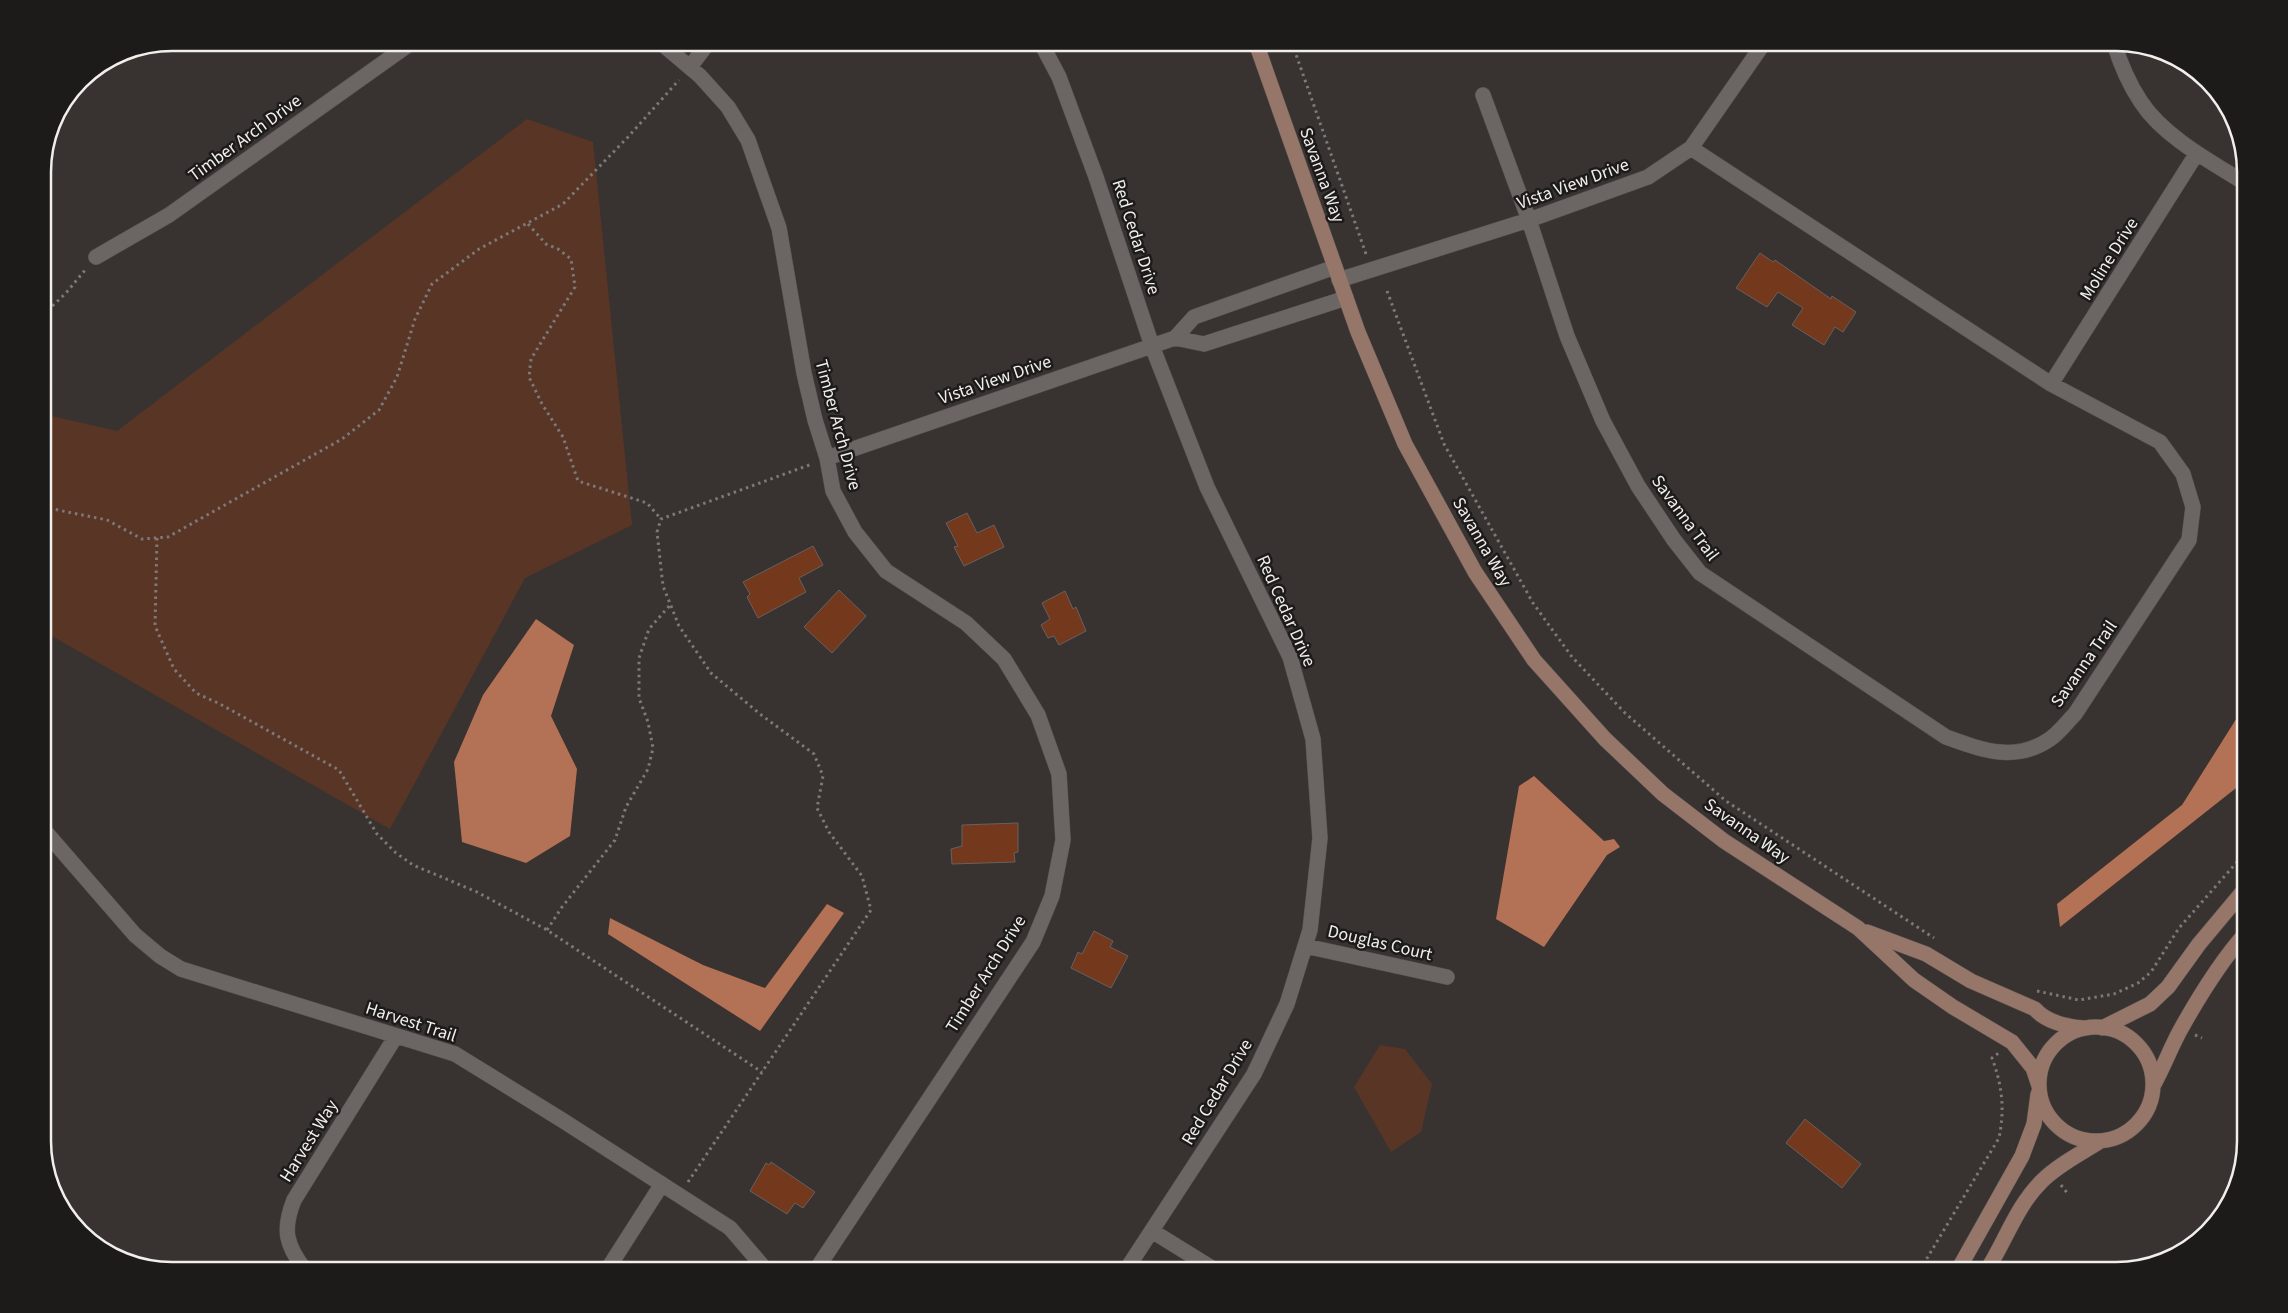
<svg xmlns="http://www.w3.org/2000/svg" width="2288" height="1313" font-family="'Source Sans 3',sans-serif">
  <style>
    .green { fill: #593525 }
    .water { fill: #b37155 }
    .building { fill: #74381c; stroke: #67615f }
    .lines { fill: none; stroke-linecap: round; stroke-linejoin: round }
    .street-casing { stroke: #565250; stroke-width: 16 }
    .secondary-casing { stroke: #565250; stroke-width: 16 }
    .path { stroke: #7d7977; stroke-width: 3; stroke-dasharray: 2.5 4; stroke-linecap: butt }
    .street { stroke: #6b6563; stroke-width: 15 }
    .secondary { stroke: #967668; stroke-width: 15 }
    .labels { text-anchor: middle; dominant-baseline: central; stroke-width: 5; stroke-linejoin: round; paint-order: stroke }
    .street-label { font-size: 18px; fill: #f1eeec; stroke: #1d1b1a }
    .rim { fill: none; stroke: #f1eeec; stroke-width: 2.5 }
  </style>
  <rect width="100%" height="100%" fill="#383331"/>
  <path class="green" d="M527,119l66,23 39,383 -107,53 -135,251 -347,-198v-217l74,17z
    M1380,1045l25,4 27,35 -11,48 -30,20 -37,-65z"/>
  <path class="water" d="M536,619l38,26 -23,71 26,53 -7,67 -44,27 -64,-21 -8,-80 29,-67z
    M2245,705v76l-185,146 -3,-23 125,-99z
    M1534,776l70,65 10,-2 6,8 -13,8 -63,92 -48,-28 23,-133z
    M827,904l17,9 -84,118 -152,-97 2,-16 93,47 62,23z"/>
  <path class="building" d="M1760,253l13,9 2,-2 56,39 1,-3 24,16 -13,20 -8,-5 -11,18 -32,-20 11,-17 -25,-16 -11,15 -31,-19z
    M967,513l10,20 17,-8 10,22 -40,19 -10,-19 4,-1 -12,-23z
    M813,546l10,19 -24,13 7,14 -48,26 -11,-21 3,-3 -7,-12z
    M839,590l27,26 -34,37 -28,-26z
    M1065,591l8,18 3,-2 10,24 -27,14 -5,-9 -6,2 -7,-13 9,-6 -8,-16z
    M1018,823v29l-4,1 1,9 -63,2 -1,-15 11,-3v-21z
    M1094,931l19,10 -3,6 18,9 -17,32 -40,-20 7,-16 4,2z
    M1805,1119l56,45 -19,24 -56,-45z
    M771,1162l44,30 -12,16 -8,-5 -8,11 -37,-23 16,-28 3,2z"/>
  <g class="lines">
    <defs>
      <path id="street" d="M661,43l39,33 28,31 20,33 31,88 25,145 11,47 12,38 6,33 22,41 31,39 80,52 38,36 34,56 21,59 4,66 -11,56 -19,46 -217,328
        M1041,43l18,34 37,100 56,169 55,141 83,170 23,82 7,99 -10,92 -23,74 -33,70 -128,196
        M2114,43c6,20 15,41 27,59 22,34 70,60 104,81
        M690,67l18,-24
        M1483,95l46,125 38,116 36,85 35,65 36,54 26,33 246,164c36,13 69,26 104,2 9,-6 17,-17 25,-25l114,-174 4,-33 -10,-33 -23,-32 -109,-58 -360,-236
        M96,257l73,-42 242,-172
        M1339,280l190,-60 119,-43 43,-29 73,-105
        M1175,338l29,6 142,-46
        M2051,384l146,-231
        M827,458l348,-120 19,-21 141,-50
        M43,829l92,106 25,21 21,13 274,85 107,66 168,108 36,42
        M1305,946l142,31
        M1152,1231l63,39
        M305,1270c-19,-25 -23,-40 -11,-70l102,-164
        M607,1270l55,-86"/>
      <path id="secondary" d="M1256,43l102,289 47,112 70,128 59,88 71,79 58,55 61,47 134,87 56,52 39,27 59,35 21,26 6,18
        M1867,932l59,22 45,27 64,28c11,13 33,18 49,19
        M2039 1084a57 57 0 1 1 114 0a57 57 0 1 1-114 0Z
        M2102,1028l48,-24 18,-17 31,-43 46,-55
        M2153,1086c11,-19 18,-40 29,-59 18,-32 39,-66 63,-93
        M1958,1270l64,-114 12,-32 4,-30
        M1987,1270c18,-28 30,-65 55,-89 16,-16 38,-27 57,-39"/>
    </defs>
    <use href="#street" class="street-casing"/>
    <use href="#secondary" class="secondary-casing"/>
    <path class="path" d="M1292,43l74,211
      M528,224l18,20 12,5 13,10 4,28 -44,72 -2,18 13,27 21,33 15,44 69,22 14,16
      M1387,291l57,153 89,159 39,54 53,56 101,88 208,137
      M43,315l23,-22 20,-24
      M43,507l64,13 35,19 26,-2 174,-98 37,-29 18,-33 18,-58 17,-35 47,-35 84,-45 65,-67 51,-57
      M157,538l-2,88 19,43 22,24 24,11 119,66 38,64 19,19 17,12 64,27 70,38 215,142
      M547,930l15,-23 53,-67 11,-33 22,-38 5,-21 -5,-26 -9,-24v-40l10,-29 22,-25
      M2037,991l42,9 35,-6 24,-11 13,-11 28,-44 66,-75
      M2195,1035l7,3
      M688,1182l183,-272 -9,-34 -33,-44 -12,-24 6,-32 -9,-22 -54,-40 -49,-41 -32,-47 -16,-40 -6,-54 4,-13 151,-55
      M2061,1185l7,9
      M1920,1270l79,-132c6,-29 3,-53 -7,-80l8,-6"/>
    <use href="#street" class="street"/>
    <use href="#secondary" class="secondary"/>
  </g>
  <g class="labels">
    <g class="street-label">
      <text transform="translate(245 138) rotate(-36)">Timber Arch Drive</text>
      <text transform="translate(1322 175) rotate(70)">Savanna Way</text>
      <text transform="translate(1573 184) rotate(-20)">Vista View Drive</text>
      <text transform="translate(1136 237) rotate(72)">Red Cedar Drive</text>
      <text transform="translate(2109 259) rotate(-58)">Moline Drive</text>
      <text transform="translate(995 380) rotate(-19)">Vista View Drive</text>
      <text transform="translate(838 425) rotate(75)">Timber Arch Drive</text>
      <text transform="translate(1685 518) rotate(54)">Savanna Trail</text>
      <text transform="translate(1482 542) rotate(60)">Savanna Way</text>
      <text transform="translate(1286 611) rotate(66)">Red Cedar Drive</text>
      <text transform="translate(2084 664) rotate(-55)">Savanna Trail</text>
      <text transform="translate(1747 831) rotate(35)">Savanna Way</text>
      <text transform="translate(1380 943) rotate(13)">Douglas Court</text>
      <text transform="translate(986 974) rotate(-58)">Timber Arch Drive</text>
      <text transform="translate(411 1022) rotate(18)">Harvest Trail</text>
      <text transform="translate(1217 1092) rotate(-59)">Red Cedar Drive</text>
      <text transform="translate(309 1141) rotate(-58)">Harvest Way</text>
    </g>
  </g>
  <path d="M0 0H2288V1313H0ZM172 51H2116A121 121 0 0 1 2237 172V1141A121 121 0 0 1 2116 1262H172A121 121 0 0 1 51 1141V172A121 121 0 0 1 172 51Z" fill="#1d1b1a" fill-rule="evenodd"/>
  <path class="rim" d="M172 51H2116A121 121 0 0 1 2237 172V1141A121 121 0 0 1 2116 1262H172A121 121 0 0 1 51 1141V172A121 121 0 0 1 172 51Z"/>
</svg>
